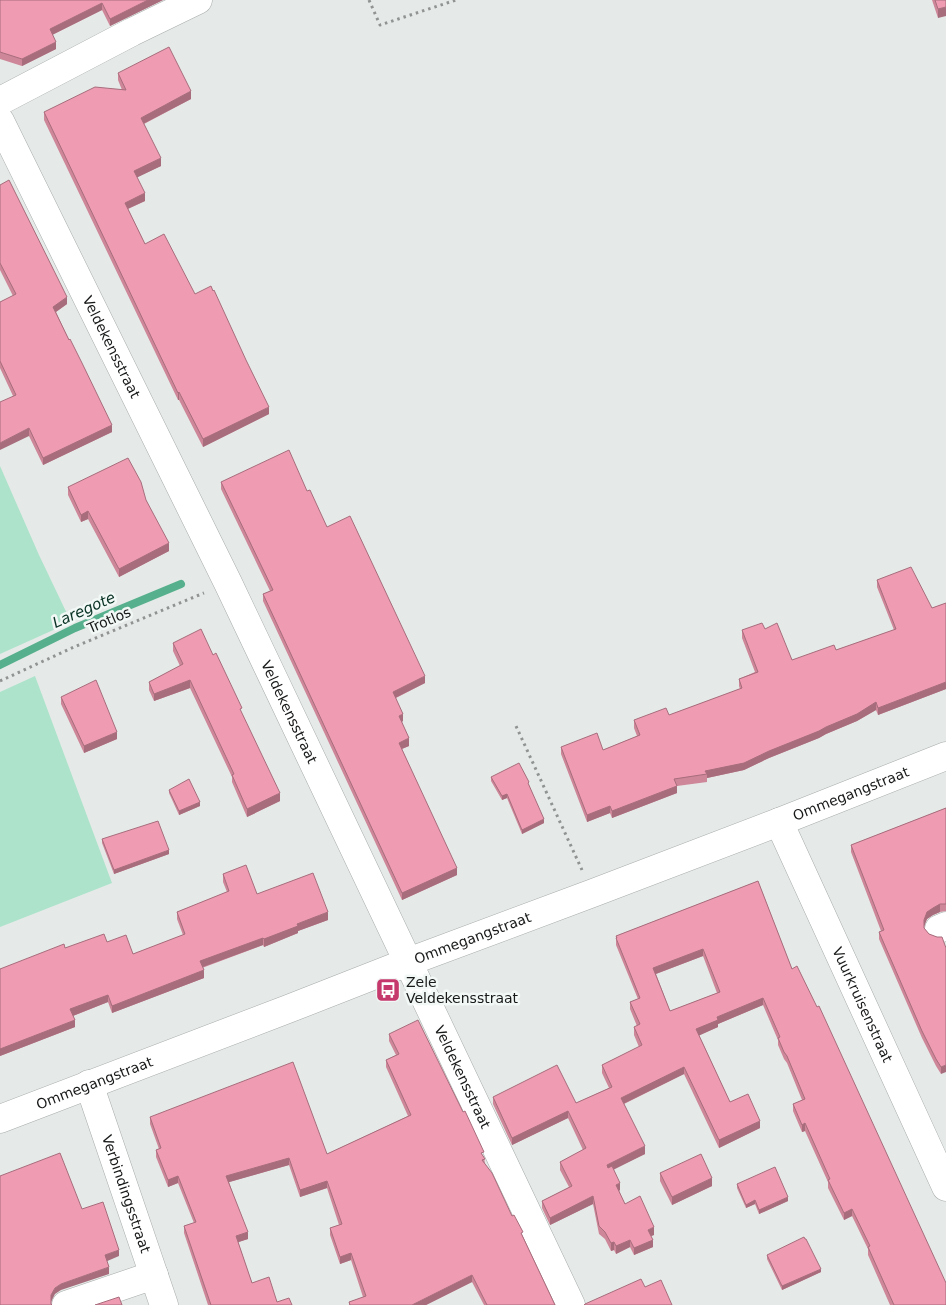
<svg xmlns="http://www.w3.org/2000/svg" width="946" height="1305" font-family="'DejaVu Sans',sans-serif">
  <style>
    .green { fill: #ade3cb }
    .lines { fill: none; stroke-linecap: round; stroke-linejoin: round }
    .stream { stroke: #57b08d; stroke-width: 8 }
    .minor-casing { stroke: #a7acaa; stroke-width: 29 }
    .path { stroke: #909392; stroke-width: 3; stroke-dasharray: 2.5 4; stroke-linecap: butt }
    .minor { stroke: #fff; stroke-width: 28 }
    .wall { fill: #ce8699; fill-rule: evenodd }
    .shaded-wall { fill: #a76d7d }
    .building { fill: #ef9cb2; stroke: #a76d7d; fill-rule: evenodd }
    .labels { text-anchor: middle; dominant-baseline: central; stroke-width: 5; stroke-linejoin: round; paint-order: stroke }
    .street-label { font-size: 14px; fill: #181a19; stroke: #f2f8f5 }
    .poi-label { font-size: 14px; fill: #181a19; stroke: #f2f8f5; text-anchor: start }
    .water-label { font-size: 15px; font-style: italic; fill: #083224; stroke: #f2f8f5 }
  </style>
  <rect width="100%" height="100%" fill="#e5eae8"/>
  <path class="green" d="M0,466l39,89 32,67 -71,32z
    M35,676l77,207 -112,44v-235z"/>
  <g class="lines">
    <path class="stream" d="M0,665l75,-37 106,-44"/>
    <defs>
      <g id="minor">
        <path d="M0,101l132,-69 66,-32"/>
        <path id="s1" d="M0,121l228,462 343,722"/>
        <path id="s2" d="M779,822l167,365"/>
        <path d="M939,929l7,-3"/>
        <path id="s3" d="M89,1084l75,221"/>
        <path id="s4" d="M0,1119l288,-110 120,-47 185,-69 186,-71 167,-66"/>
        <path d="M66,1305l88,-30"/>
      </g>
    </defs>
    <use href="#minor" class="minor-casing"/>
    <path class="path" d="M369,0l11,25 76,-25
      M0,681l74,-34 130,-54
      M516,726l66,144"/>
    <use href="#minor" class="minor"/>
  </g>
  <path class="wall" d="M0,0h163l-53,26 -8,-16 -50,25 4,14 -34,17 -22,-7z
    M932,0h14l-8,18z
    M118,73l73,26 -47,25 17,42 -24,11 8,24 -17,8 17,35 50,50 74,120 -66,33 -24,-47h-1l-134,-280v-8l78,-22 -4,-10z
    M0,185l67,119 -11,8 56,120 -69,33 -14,-29 -16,-40 -13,-28v-66l13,-6 -13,-26z
    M221,482l86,9 20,36 98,156 -29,15 7,23 -1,1 7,24 -7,3 55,126 -55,25 -139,-299v-7l7,-3 -49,-102z
    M68,487l78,13 23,51 -50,26 -31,-58 -7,3 -13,-27z
    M877,580l55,28 14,-5v86l-68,26 -2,-5 -19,11 -31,13 -7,4 -50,20 -25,12 -37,8v4l-30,4v7l-65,25 -2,-5 -23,9 -26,-68v-7l42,3 34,-14 -3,-8v-8l35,-5 71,-26 -1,-3v-7l16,-7 -13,-34v-8l23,-1 27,31 44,-10 58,-20 -17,-43z
    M173,643l40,12 29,59 38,87 -33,16 -15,-35v-5l-42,-89 -36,13 -5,-11v-8l31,-16 -7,-15z
    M61,697l56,42 -33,14 -23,-49z
    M491,777l38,8 15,38 -22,11 -15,-36 -5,2 -11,-19z
    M169,790l31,16 -21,9 -10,-22z
    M946,808v103l-6,1 -7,3 -6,4 -3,6v3l5,6 8,3h5l-1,137 -5,-8 -14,-28 -43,-99v-7l2,-1 -30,-79v-7z
    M102,839l67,15 -55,20 -12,-31z
    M223,874l34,20 71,26 -30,11v2l-34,14 -1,-2 -61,23 2,10 -92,35 -4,-11 -35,14 2,11 -75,29v-87l65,-21 42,-6 26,12 50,-19 -6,-16v-7l50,-20 -4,-10z
    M758,881l34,88 154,336h-56l-22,-50v-6l-16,-33 -8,4 -16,-32v-6l-23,-51 -3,1 -9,-21v-7l9,-4 -15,-37 -3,-4 -6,-14v-5l-15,-35 -45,19v3l-19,8 31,67 30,26 -41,20 -35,-74 -60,30 21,50 -32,15 7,21 -1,1 6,13 29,31 -3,1 2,11 -19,8 -4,-8 -14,7 -2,-4 -3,1 -6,-12 -6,-5 -6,-30 -43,21 -8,-17v-7l27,-14 -9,-17v-8l23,-12 -15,-32 -56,27 -19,-41v-7l83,6 33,-15 -7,-15v-8l37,-18 -5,-12v-8l3,-1 -7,-17v-7l8,-3 -22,-54v-9zM703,956l14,37 -47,18 -14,-37z
    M389,1034l95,123 1,7 38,73 32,68h-71l-12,-23 -46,23h-77v-3l14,-5 -12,-37 -11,4 -10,-29v-7l9,-3 -12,-37 -27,9 -11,-32 -60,17 19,57 -10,3 14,41 25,19 15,3h-84l-24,-72v-7l10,-3 -16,-40 -10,4 -12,-30v-7l3,-1 -9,-25v-7l177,37 81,-38 -22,-49v-7l10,-5 -7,-14z
    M660,1173l52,13 -40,19 -12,-24z
    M737,1184l51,17 -29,13 -4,-10 -9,4 -9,-20z
    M767,1255l54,17 -39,18 -15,-31z"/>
  <path class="shaded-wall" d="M148,0h15l-53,26v-7z
    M102,3v7l-52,26v-7z
    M946,7v9l-8,2v-9z
    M56,42v7l-34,17v-7z
    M191,91v8l-50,26v-7z
    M161,158v8l-27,13v-8z
    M145,193v8l-20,9v-7z
    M67,297v7l-14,10v-7z
    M179,392v8h-1v-7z
    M269,407v7l-66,33v-8z
    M112,425v7l-69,33v-7z
    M29,428v8l-29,14v-7z
    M88,511v8l-7,3v-7z
    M169,543v8l-50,26v-8z
    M425,676v7l-32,16v-7z
    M190,680v8l-36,13v-7z
    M946,682v7l-68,26v-7z
    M876,702v8l-19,11 -31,13 -7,4 -50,20 -25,12 -37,8v-4l-2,-3 64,-20 57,-24z
    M403,714v7l-4,2v-7z
    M117,732v7l-33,14v-7z
    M409,738v8l-10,4v-7z
    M677,786v7l-65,25v-7z
    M280,793v8l-33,16v-8z
    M507,794v4l-5,2v-4z
    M200,802v4l-21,9v-4z
    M610,806v7l-23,9v-7z
    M544,819v4l-22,11v-4z
    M169,850v4l-55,20v-4z
    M457,868v7l-55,25v-7z
    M940,904v8l-7,3 -6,4 -3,8v-7l3,-8 6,-4z
    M328,912v8l-30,11v2l-34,14v-8l33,-15z
    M263,938v7l-63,23v-7z
    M703,949v7l-50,19v-7z
    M204,970v8l-92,35v-7z
    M108,995v7l-38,15v-8z
    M763,998v7l-45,19v3l-22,10v-8l21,-12z
    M75,1020v7l-75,29v-7z
    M946,1065v7l-5,2v-7z
    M684,1067v7l-63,31v-7z
    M568,1111v7l-56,27v-7z
    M760,1121v7l-41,20v-8z
    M805,1123v8l-3,1v-7z
    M645,1146v8l-38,19v-8z
    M289,1158v7l-63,18v-7z
    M178,1176v7l-10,4v-7z
    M712,1178v8l-40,19v-8z
    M327,1181v7l-27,9v-7z
    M620,1183v7l-4,3v-8z
    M593,1196v8l-43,21v-7z
    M788,1197v4l-29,13v-4z
    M755,1200v4l-9,4v-3z
    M852,1209v7l-8,4v-7z
    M654,1227v8l-6,2v-7z
    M248,1232v7l-12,4v-7z
    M630,1240v7l-14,7v-8z
    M653,1240v7l-19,8v-7z
    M614,1242v8l-3,1v-8z
    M119,1250v6l-14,6v-7z
    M351,1253v7l-11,4v-7z
    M109,1267v7l-48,16 -6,4 -4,8v-7l4,-7 6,-4z
    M821,1269v3l-39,18v-4z
    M472,1275v7l-46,23h-14z"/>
  <path class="building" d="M0,0h148l-38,19 -8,-16 -52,26 6,13 -34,17 -22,-7z
    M935,0h11v7l-8,2z
    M169,47l22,44 -50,27 20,40 -27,13 11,22 -20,10 20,41 19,-10 31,60 16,-8 2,5 1,-1 32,70 23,47 -66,32 -24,-47 -1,1 -134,-281 51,-25 31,3 -8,-17z
    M9,180l58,117 -14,10 16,33 1,-1 12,24 30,62 -69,33 -14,-30 -29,15v-41l16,-7 -16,-34v-59l16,-8 -16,-31v-78z
    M289,450l18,41 3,-1 17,37 23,-11 75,160 -32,16 10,22 -4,2 10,22 -10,5 58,125 -55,25 -139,-299 10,-4 -52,-108z
    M128,458l13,24 5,18 23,43 -50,26 -31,-58 -7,4 -13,-28z
    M911,567l21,41 14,-5v79l-68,26 -2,-6 -19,12 -31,13 -7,4 -50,20 -25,12 -39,8 2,3 -33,5 3,7 -65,25 -2,-5 -23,9 -26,-68 36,-14 6,17 37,-15 -6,-15 32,-12 3,7 73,-27 -3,-9 19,-7 -16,-42 20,-7 3,6 12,-6 15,37 42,-15 2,5 60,-21 -19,-49z
    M201,629l12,26 3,-2 26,55 -2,1 40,84 -33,16 -15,-34 2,-1 -44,-94 -36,14 -5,-12 34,-18 -10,-21z
    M96,680l21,52 -33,14 -23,-49z
    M519,763l10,19 -1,1 16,36 -22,11 -15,-36 -5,2 -11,-19z
    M189,779l11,23 -21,9 -10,-21z
    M946,808v96h-6l-7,4 -6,4 -3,8v8l5,6 8,3h5l4,11v117l-5,2 -5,-8 -14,-28 -43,-99 5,-2 -33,-85z
    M158,821l11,29 -55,20 -12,-31z
    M246,865l11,29 56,-21 15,39 -31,12 1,2 -34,13 -1,-1 -63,23 4,9 -92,36 -4,-11 -38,14 5,11 -75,29v-80l64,-25 1,4 39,-14 3,8 19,-7 7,19 52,-20 -8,-22 52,-21 -6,-17z
    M758,881l34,88 5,-3 20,41 2,-1 127,277v22h-52l-26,-58 2,-1 -18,-37 -8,4 -16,-33 2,-1 -25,-56 -3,2 -9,-21 12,-5 -18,-43 -3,-4 -6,-14 2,-1 -17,-39 -46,19 1,3 -22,9 34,73 18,-8 12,27 -41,19 -35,-73 -63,31 24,48 -38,19 1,3 4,-2 8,17 -4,2 9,19 15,-8 14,31 -6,3 5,10 -19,8 -4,-8 -14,6 -2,-4 -3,1 -6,-11 -6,-6 -6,-30 -43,22 -8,-17 30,-15 -12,-24 26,-14 -18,-37 -56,27 -19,-41 64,-32 19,38 36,-16 -10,-22 40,-20 -8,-18 6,-3 -10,-22 10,-4 -24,-60h1l-1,-2zM703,949l17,43 -50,19 -17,-43z
    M418,1020l45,92 2,-1 19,41 -3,1 4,6 -3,1 10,13 20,43 2,-1 9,17 -2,1 34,72h-68l-15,-30 -60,30h-62l-1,-3 17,-6 -15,-43 -11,4 -10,-29 12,-4 -15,-43 -27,9 -11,-32 -63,18 22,56 -12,4 16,47 17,-6 8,25 12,-4 3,7h-81l-27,-79 12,-4 -18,-46 -10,4 -12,-30 5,-2 -11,-31 143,-55 34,92 84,-39 -25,-55 13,-6 -10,-20z
    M60,1153l22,56 21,-7 16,48 -14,5 4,12 -48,17 -6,4 -4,7v9l1,1h-52v-129z
    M701,1154l11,24 -40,19 -12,-24z
    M775,1167l13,30 -29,13 -4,-10 -9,5 -9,-21z
    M804,1237l1,2h1l15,30 -39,17 -15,-31z
    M641,1279l4,8 16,-7 11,25h-88l1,-1z
    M119,1297l3,8h-27z"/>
  <defs>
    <symbol id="bus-square" viewBox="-11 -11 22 22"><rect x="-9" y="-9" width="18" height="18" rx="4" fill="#c5396c" stroke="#f2f8f5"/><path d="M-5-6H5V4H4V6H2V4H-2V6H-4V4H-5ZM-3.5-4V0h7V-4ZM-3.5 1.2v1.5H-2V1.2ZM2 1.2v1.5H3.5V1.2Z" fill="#fff"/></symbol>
  </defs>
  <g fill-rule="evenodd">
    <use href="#bus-square" x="374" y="976" width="28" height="28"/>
  </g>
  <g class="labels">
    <g class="street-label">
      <text stroke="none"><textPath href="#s1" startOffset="252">Veldekensstraat</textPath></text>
      <text transform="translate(109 620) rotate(-23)">Trotlos</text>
      <text stroke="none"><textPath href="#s1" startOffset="658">Veldekensstraat</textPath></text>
      <text stroke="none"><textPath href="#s4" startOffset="911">Ommegangstraat</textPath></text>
      <text stroke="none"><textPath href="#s4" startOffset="506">Ommegangstraat</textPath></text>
      <text stroke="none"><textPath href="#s2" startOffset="201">Vuurkruisenstraat</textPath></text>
      <text stroke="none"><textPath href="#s1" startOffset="1062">Veldekensstraat</textPath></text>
      <text stroke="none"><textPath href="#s4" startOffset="101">Ommegangstraat</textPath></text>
      <text stroke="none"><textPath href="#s3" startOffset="116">Verbindingsstraat</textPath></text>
    </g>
    <g class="poi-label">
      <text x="406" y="982">Zele<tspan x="406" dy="16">Veldekensstraat</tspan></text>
    </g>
    <g class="water-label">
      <text transform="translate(84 610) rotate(-24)">Laregote</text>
    </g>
  </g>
</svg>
